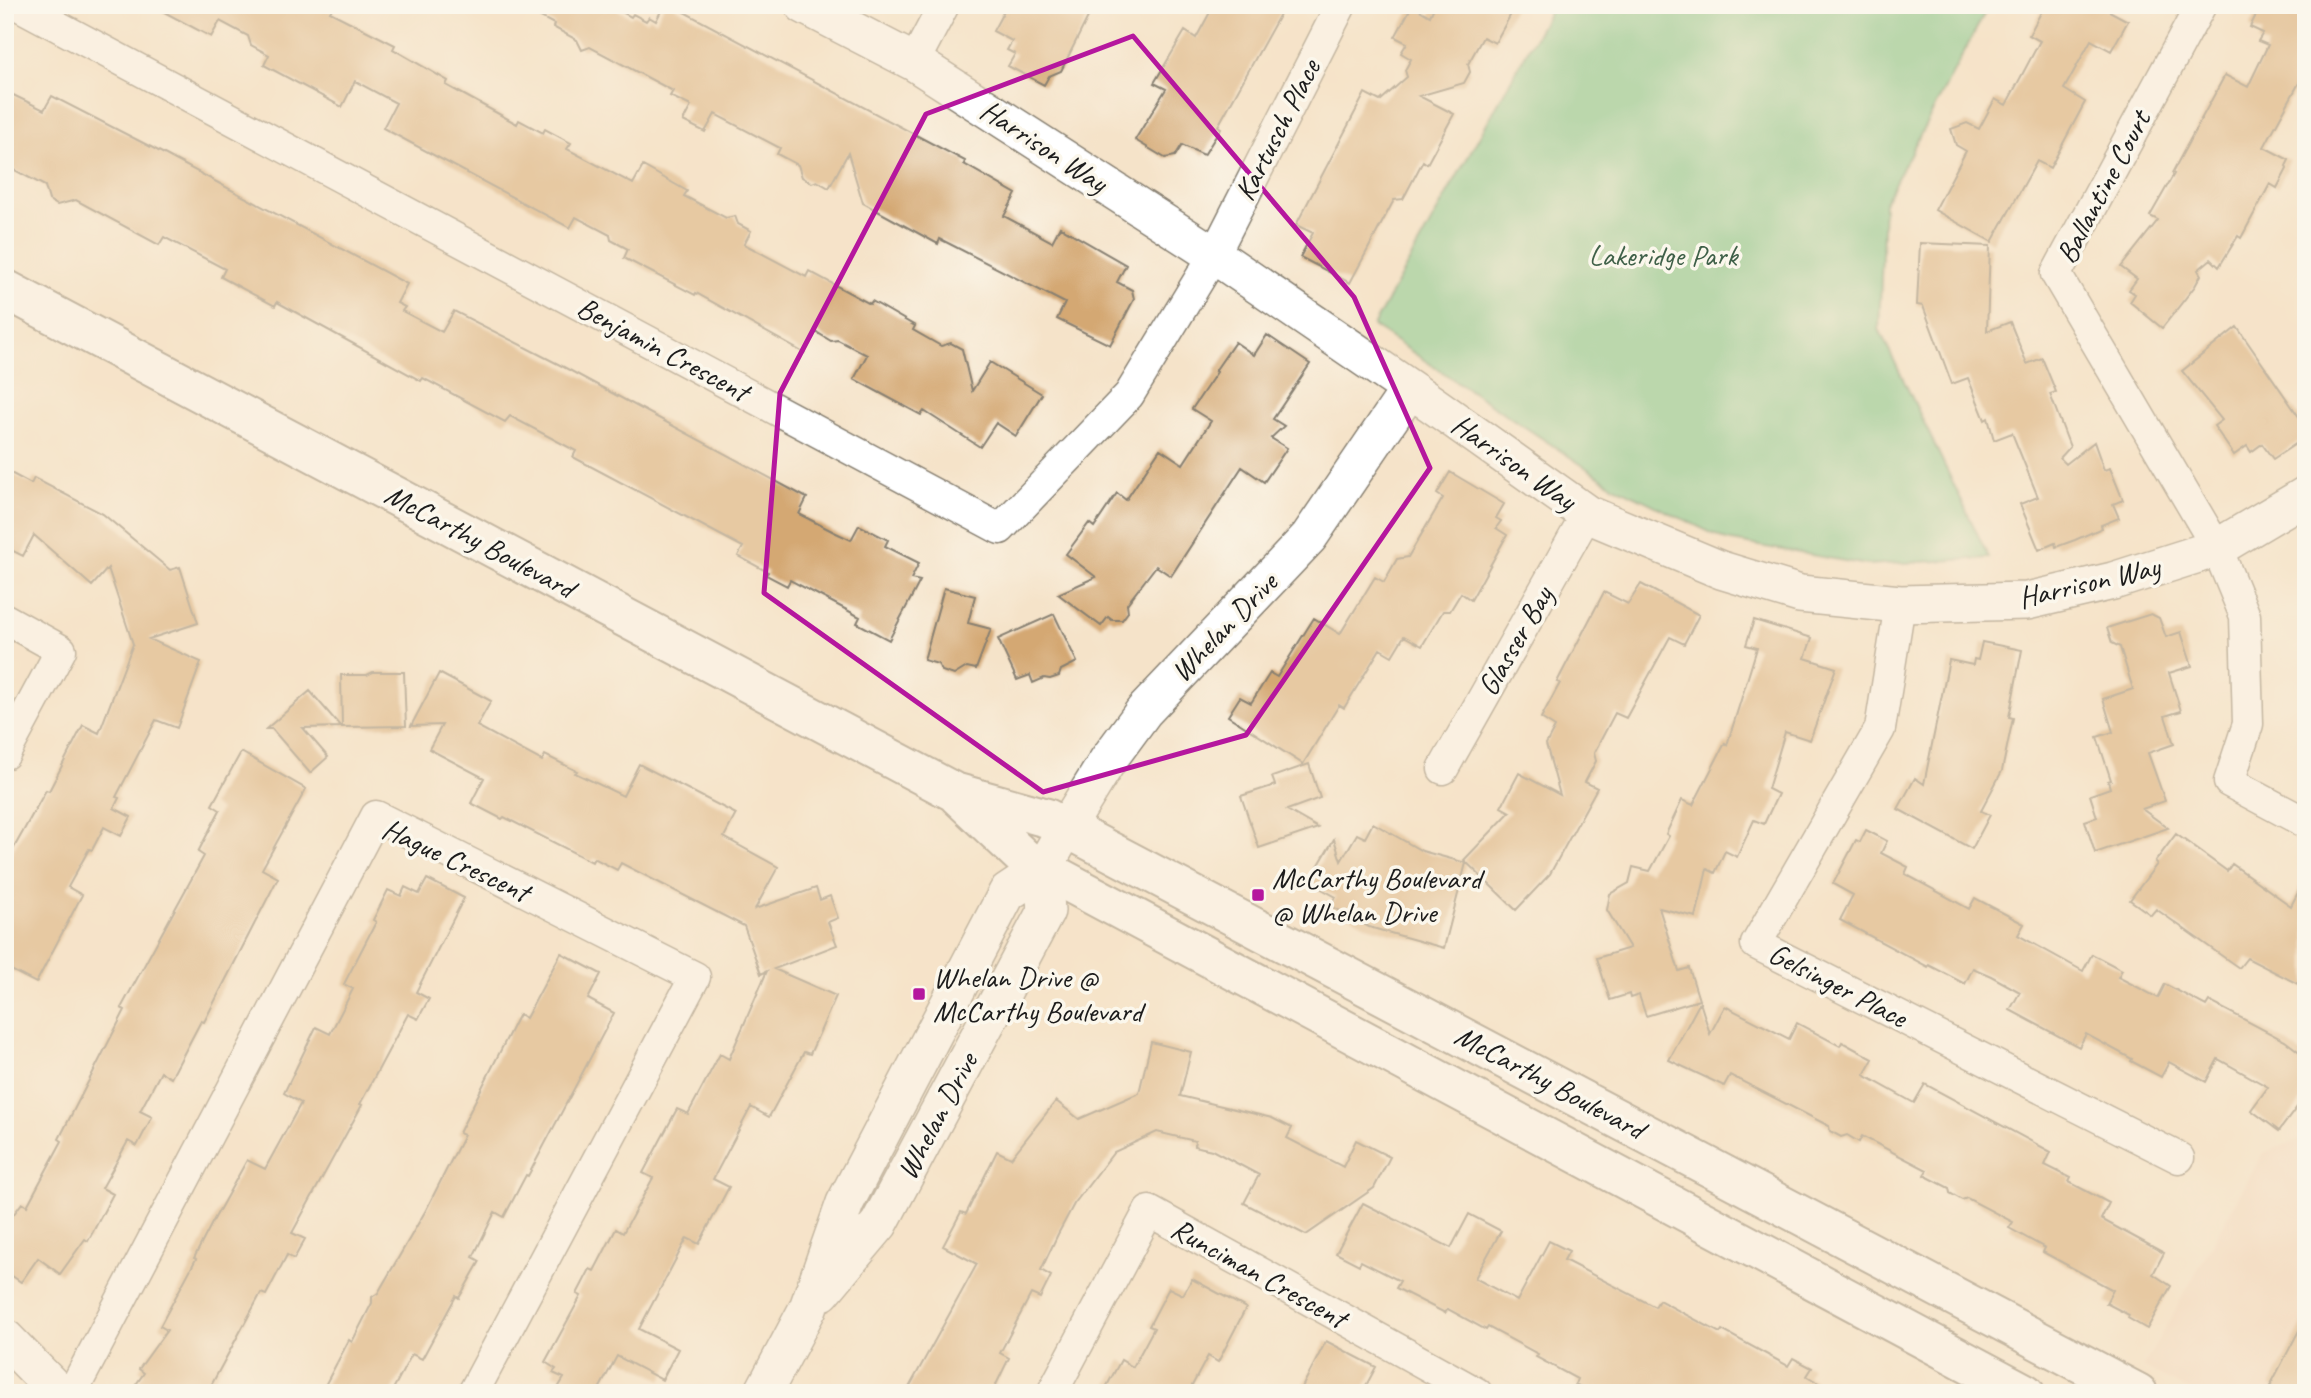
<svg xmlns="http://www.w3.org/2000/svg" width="2311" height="1398" font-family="Caveat,sans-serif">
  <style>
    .built { fill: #f1d5bd }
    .green { fill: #73c78b; stroke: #487254; stroke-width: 2 }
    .building { fill: #d4a873 }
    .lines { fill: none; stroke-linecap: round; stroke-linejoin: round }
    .minor-casing { stroke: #888072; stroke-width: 33 }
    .tertiary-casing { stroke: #888072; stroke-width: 40 }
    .secondary-casing { stroke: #888072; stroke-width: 42 }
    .minor { stroke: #fff; stroke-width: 30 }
    .tertiary { stroke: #fff; stroke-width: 37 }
    .secondary { stroke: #fff; stroke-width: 38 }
    .marked { fill: none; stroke: #b5179e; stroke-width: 5; stroke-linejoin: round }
    .poi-dot { fill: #b5179e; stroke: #fbf7ec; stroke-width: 2.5 }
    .labels { text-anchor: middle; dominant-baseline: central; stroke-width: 7; stroke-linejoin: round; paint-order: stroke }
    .street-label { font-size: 30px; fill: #1c1c1c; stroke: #fbf7ec }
    .park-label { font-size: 30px; fill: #3f6048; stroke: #fbf7ec }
    .poi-label { font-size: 30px; fill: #1c1c1c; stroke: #fbf7ec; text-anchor: start }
  </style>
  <rect width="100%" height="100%" fill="#fbf7ec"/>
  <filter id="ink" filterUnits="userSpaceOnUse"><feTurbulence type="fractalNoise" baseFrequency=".0143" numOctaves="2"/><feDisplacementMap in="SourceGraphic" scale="14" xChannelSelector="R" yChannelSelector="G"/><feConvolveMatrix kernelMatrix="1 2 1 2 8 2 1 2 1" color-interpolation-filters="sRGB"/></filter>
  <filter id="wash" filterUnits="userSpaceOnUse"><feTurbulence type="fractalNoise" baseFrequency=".00686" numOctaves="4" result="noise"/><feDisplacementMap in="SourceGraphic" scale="28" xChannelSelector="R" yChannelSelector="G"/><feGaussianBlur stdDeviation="1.57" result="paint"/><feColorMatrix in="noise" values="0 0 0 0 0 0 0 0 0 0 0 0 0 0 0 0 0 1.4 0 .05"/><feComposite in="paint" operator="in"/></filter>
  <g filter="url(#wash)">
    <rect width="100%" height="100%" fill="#f5e3c9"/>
    <path class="built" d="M2306,1137v256h-112l-51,-26 120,-214z"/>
    <path class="green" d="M1553,5h436l-105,198 -5,126 110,229 -122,7 -141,-25 -114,-55 -239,-159z"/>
    <g id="blocks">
      <path class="building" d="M151,5h183l-4,7 65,33 -2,4 55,32 -2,4 71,39 2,-4 24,13 2,-4 26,14 -4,6 66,35 10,-18 44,25 -3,5 42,22 9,-2 3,8 13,7 -7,13 62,33 3,-6 61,33 2,-3 43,25 -2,4 28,16 10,-3 11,6 10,42 18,-29 52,32 -26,42 -20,-13 -16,24 -56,-36 -3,4 -67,-36 13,-24 -29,-15 -7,1 -15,-9 -12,21 -108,-60 -1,2 -71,-37 4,-9 -17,-9 -1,-5 -34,-18 -6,11 -187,-100 13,-25 -41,-22 -13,26 -78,-42 5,-10 -18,-10 -3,-9 -28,-15 -9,16z
        M518,5h91l22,12 2,-3 13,7 3,-4 7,4 8,-16h7l294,156 -1,3 52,30 -12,22 48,26 8,-15 66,38 -9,17 15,8 2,9 -24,46 -53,-26 8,-16 -125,-64 -2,5 -75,-41 -15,-50 -19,35 -12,-7 -5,2 -10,-6 -4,-12 -21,-11 3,-6 -65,-34 -10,18 -22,-11 8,-15 -21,-10 3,-5 -83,-44 -8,3 -5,-10 -24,-13 1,-3z
        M1007,5h87l-33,66 -12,5 -5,9 -36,-19 7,-12 -8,-4 5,-9 -19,-10z
        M1214,5h71l-67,121 3,2 -17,27 -22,-10 -7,11 -10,2 -30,-18 31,-51 -12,-6 31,-52 11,7z
        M1435,5h81l-21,38 -12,-6 -15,27 2,8 -6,11 -45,13 35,18 -27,50 -4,-3 -20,38 -9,1 -44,83 -50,-26 13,-24 -17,-8 69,-132 15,8 27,-24 -2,-7 6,-11 -10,-6 6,-10 -12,-6 17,-31 18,10z
        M2045,5h53l30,16 -17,30 -20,-11 -27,49 21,13 -35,66 -13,-7 -45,81 -57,-32 31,-59 -10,-6 -5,-16 16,-6 12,6 16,-30 11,6 34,-64 -11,-6z
        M2261,5h26l19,9v56l-42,77 25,13 -3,6 1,3 -10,19 -7,-4 -29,54 -3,-2 -19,31 -8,-8 -13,11 3,5 -6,11 -33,42 -32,-26 5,-8 -6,-4 8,-11 -16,-12 37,-47 -8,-4 24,-42 -2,-1 53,-98 23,12 20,-42 -10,-4 5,-8 -13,-6z
        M5,91l39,19 8,-14 99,51 256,137 -10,19 8,4 -3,4 40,21 12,-21 106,54 247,133 -8,16 35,18 17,8 8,-15 29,15 -3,6 34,17 -8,16 9,2 -31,59 -32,-17 3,-6 -34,-18 -36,-19 -3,6 -21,-11 2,-3 -30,-16 5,-9 -170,-90 3,-6 -66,-35 -5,6 -82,-44 -2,3 -144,-79 -2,4 -54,-29 4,-8 -61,-32 -5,8 -83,-45 -19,5 -8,-5 -4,-14 -40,-21z
        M1920,243l70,3 -3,85 23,-9 17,42 15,-6 14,34 -6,2 20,53 -10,11 6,6 28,-22 10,28 6,-2 13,32 -10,4 6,14 -18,7 1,3 -27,12 -19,7 -1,-4 -16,7 -19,-46 18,-7 -26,-64 -18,7 -6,-22 -3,2 -17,-42 -16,6 -29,-78 -6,-1z
        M2237,327l69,100v10l-33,22 -11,-15 -11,8 -4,-6 -13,9 -20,-29 8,-6 -40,-49z
        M1267,335l43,29 -37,55 11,7 -13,12 16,10 -23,34 -22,-15 -71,109 -15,-10 -29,38 1,8 -6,8h-10l-4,-3 -7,9 -43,-32 38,-17 -30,-23 23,-31 5,4 23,-34 9,7 34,-51 23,15 28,-43 -19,-12 25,-37 -2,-1 20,-29 19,13z
        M5,470l26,14 3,-6 69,36 67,56 10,-3 18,56 -49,16 52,23 -24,66 -21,-8 -40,77 3,1 -5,10 17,9 -10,19 -17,-9 -12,23 -3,-1 -21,38 14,8 -46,88 -31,-16v-103l41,-74 3,1 34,-66 16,8 34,-89 -25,-76 -16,18 -58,-51 -11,21 -18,-9z
        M1450,472l54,32 -8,14 5,3 -5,7 11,7 -36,65 -10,-7 -11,18h-7l-21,35 -18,-10 -12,20 -12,-7 -36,59 -5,-3 -36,59 -75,-48 12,-19 11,6 19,-30 7,4 37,-59 26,16 35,-57 9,5 13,-23 11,-2 35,-59 -6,-4z
        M1641,584l58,31 -15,29 -14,-7 -44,81 -11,-5 -21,40 2,8 -11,21 12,6 -47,86 -34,36 -52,-50 46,-48 -9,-5 18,-34 41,22 -14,-51 9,-17 -14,-9 19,-35 -3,-1 47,-90 24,12z
        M944,588l31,8 -7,27 23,6 -15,40 -9,-2 -13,8 -12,-4 -4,-7 -14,-4z
        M1054,614l23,48 -16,8 -2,6 -9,3 -6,-1 -11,5 -3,-8 -13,5 -19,-41z
        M2151,614l8,4 7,19 15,-5 11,34 -23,7 12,38 -16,5 9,28 -26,9 17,48 -23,8 26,19 -73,25 -10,-32 12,-4 -7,-22 20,-7 -2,-7 3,-1 -14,-43 16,-5 -10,-33 30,-10 -13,-42 -8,-4 -5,-15z
        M1754,620l58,18 -7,20 31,10 -26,72 -25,-8 -17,57 10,5 -14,30 -10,-4 -17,37 -12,-6 -10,22 -8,-4 -11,48 -37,-9 20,63 10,-3 10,32 -53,16 -7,-21 -9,3 -1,-4 -19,6 -13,-42 33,-10 -23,-38 3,-16 19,-11 4,-16 17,4 19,-35 -3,-2 16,-34 11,5 32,-62 2,2 30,-97 -11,-3z
        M1982,642l40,8 -13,67 4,1 -11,53 -21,40 9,4 -18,34 -74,-40 17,-31 9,6 25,-124 24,5 1,-6 4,1z
        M373,672h31l2,54 -64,1 -1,-52h26z
        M439,673l52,28 -14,25 65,35 3,-6 32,16 -2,2 48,23 16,-32 97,50 -12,23 54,30 -23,42 61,-21 4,12 10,-4 8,22 -10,4 9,23 -63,24 62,27 -26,58 -6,-2 -35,65 -18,-10 -38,72 16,8 -30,57 -12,-6 -48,91 39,20 -16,31 -45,-24 -20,37h-42l9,-15 -11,-5 3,-4 -11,-7 36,-66 -4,-2 13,-25 4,2 22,-42 7,4 30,-55 -10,-5 34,-64 11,5 32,-60 9,5 38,-88 -6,3 -17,-48 -123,-63 -4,7 -23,-12 -2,4 -88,-45 -2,2 -31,-16 13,-25 -55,-29 13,-24 -31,1z
        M310,691l31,36 -38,1 25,29 -18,16 -38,-44h-6z
        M241,752l65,37 -44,80 16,9 -74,144 -3,-1 -30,57 -10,-6 -21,39 12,6 -15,29 -9,-5 -26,47 11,6 -25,47 -3,-2 -25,35 -22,-16 -17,24 -16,-11v-45l17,-23 5,3 35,-65 -3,-2 66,-129 -4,-2 83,-152 -6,-4 22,-42 -8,-5z
        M1309,764l11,34 -33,12 31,18 -59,20 -18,-52 34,-11 -3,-8z
        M1373,823l49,28 44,12 -22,85 -75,-21 -38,-21 5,-9 -18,-10 -8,-7 24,-41 7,22 16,-27 8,4z
        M1866,830l21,11 -6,12 27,14 -3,7 64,35 6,-11 49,26 -6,11 65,36 9,-17 30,16 -4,7 40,21 7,-14 41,22 3,-5 76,40 21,16v38l-27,36 -28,-21 17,-23 -50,-28 -12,23 -37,-20 -8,15 -30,-16 1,-2 -46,-25 -7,13 -69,-37 10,-18 -29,-16 -18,-8 -8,16 -36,-19 -1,2 -88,-47 13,-25 -20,-11 23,-44 4,2z
        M2176,834l51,37 5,-7 59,42 15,-29v111l-59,-30 -8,10 -83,-59 -5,6 -21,-15 27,-36 -2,-2z
        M427,879l37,19 -48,94 13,7 -11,20 -10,-5 -48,90 2,1 -70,128 13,6 -11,20 -7,-4 -21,40 -5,-2 -54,100h-77l14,-20 -5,-4 28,-39 -7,-4 36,-67 -2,-1 18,-35 35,-63 18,9 36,-66 -17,-10 32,-66 14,7 23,-45 -9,-5 32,-62 -3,-2 15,-30 13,6 4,-9 14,7z
        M561,953l40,21 -13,25 26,14 -86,163 -2,-1 -22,42 -9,-5 -22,45 7,4 -21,37 -3,-2 -34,63 -10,-5 -21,39h-70l28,-53 3,2 20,-39v-6l6,-4 48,-83 38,-75 -5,-2 60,-119 7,4z
        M1700,1002l10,32 15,-28 64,33 8,-16 43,23 2,-4 31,17 -9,16 50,28 11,-19 126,68 -6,13 26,13 -2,4 40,21 -8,16 63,34 -11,21 18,12 -24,43 -19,-11 1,-3 -23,-12 7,-13 -70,-38 2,-4 -36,-20 4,-6 -46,-24 -5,2 -12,-7 -1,-5 -25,-13 3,-5 -65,-34 -3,6 -12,-7 -6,2 -11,-6 -1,-5 -99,-51 -6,11 -55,-26z
        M1151,1042l40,10 -11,44 92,22 20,10 -5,10 56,29 13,-27 34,17 -16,31 -68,47 -62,-32 15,-28 -47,-25 -18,-4 1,-5 -38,-9 -43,20 -40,52 -16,30 -17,36 10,6 -11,22 -9,-4 -31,59 9,5 -17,35h-86l71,-129 -34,-18 18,-34 5,2 31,-63 14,7 45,-57 23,18 60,-26z
        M1363,1203l88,45 18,-34 32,17 -26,47 42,23 32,-60 20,10 -5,9 91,47 4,-7 61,33 2,-3 66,36 5,-8 19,10 -5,8 28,17h-243l-17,-9 2,-5 -41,-22 2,-3 -50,-27 -2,3 -38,-21 -3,4 -49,-25 4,-7 -39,-20 -2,4 -23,-12z
        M1192,1279l54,29 -28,54 -10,-6 -20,37h-85l18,-33 12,7 21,-39 -5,-2 20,-38 14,7z
        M2306,1317v76h-23l-13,-7z
        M1326,1341l50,26 -14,26h-63z"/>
    </g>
  </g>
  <g filter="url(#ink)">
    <use href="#blocks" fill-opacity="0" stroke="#888072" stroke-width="2"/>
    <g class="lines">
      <defs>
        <path id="minor" d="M18,5l982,524 129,-134 85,-140 127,-250
          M2201,5l-145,269 161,274 28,68 3,108 -19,58 77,41
          M914,62l30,-57
          M1900,604l-20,125 -124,215 423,214
          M5,619l56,31 -56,104
          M1443,769l144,-255
          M72,1393l304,-577 319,161 -222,416
          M1052,1393l97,-182 328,182"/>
        <path id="tertiary" d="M804,5l110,57 300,193 218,149 155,110 134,56 79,24 100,10 127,-3 86,-20 104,-33 89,-53
          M822,1292l57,-68 167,-313 -3,-42
          M5,1338l54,55
          M763,1393l45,-85 37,-105 162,-310 36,-24 23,-41 42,-68 36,-49 165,-174 101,-148"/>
        <path id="secondary" d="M5,289l949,503 93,26 1091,575
          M958,796l67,63 1000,534"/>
      </defs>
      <use href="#minor" class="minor-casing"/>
      <use href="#tertiary" class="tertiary-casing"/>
      <use href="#secondary" class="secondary-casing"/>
      <use href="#minor" class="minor"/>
      <use href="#tertiary" class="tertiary"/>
      <use href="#secondary" class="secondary"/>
    </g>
  </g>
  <path d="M0 0H2311V1398H0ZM1133,36l221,261 76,171 -184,267 -203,57 -279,-199 16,-200 146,-279z" fill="#f5e3c9" fill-opacity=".55" fill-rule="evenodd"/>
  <path class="marked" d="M1133,36l221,261 76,171 -184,267 -203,57 -279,-199 16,-200 146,-279z"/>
  <g class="poi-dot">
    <rect x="1251" y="888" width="14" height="14" rx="3.5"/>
    <rect x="912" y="987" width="14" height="14" rx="3.5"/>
  </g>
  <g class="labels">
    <g class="street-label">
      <text transform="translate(1277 130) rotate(-63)">Kartusch Place</text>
      <text transform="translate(1044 146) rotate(33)">Harrison Way</text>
      <text transform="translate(2103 187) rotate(-62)">Ballantine Court</text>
      <text transform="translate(663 349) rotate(28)">Benjamin Crescent</text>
      <text transform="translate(1514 462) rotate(35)">Harrison Way</text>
      <text transform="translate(480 541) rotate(28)">McCarthy Boulevard</text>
      <text transform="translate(2089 582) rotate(-13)">Harrison Way</text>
      <text transform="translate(1224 627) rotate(-46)">Whelan Drive</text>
      <text transform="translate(1515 641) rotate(-60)">Glasser Bay</text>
      <text transform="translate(456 860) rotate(25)">Hague Crescent</text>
      <text transform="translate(1838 985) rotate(27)">Gelsinger Place</text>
      <text transform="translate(1550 1082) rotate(28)">McCarthy Boulevard</text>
      <text transform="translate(937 1116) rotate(-62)">Whelan Drive</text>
      <text transform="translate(1259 1273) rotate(29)">Runciman Crescent</text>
    </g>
    <g class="park-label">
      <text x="1663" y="255">Lakeridge Park</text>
    </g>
    <g class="poi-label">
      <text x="1272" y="878">McCarthy Boulevard<tspan x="1272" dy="34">@ Whelan Drive</tspan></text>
      <text x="933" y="977">Whelan Drive @<tspan x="933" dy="34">McCarthy Boulevard</tspan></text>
    </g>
  </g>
  <rect width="2311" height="1398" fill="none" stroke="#fbf7ec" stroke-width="28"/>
</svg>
